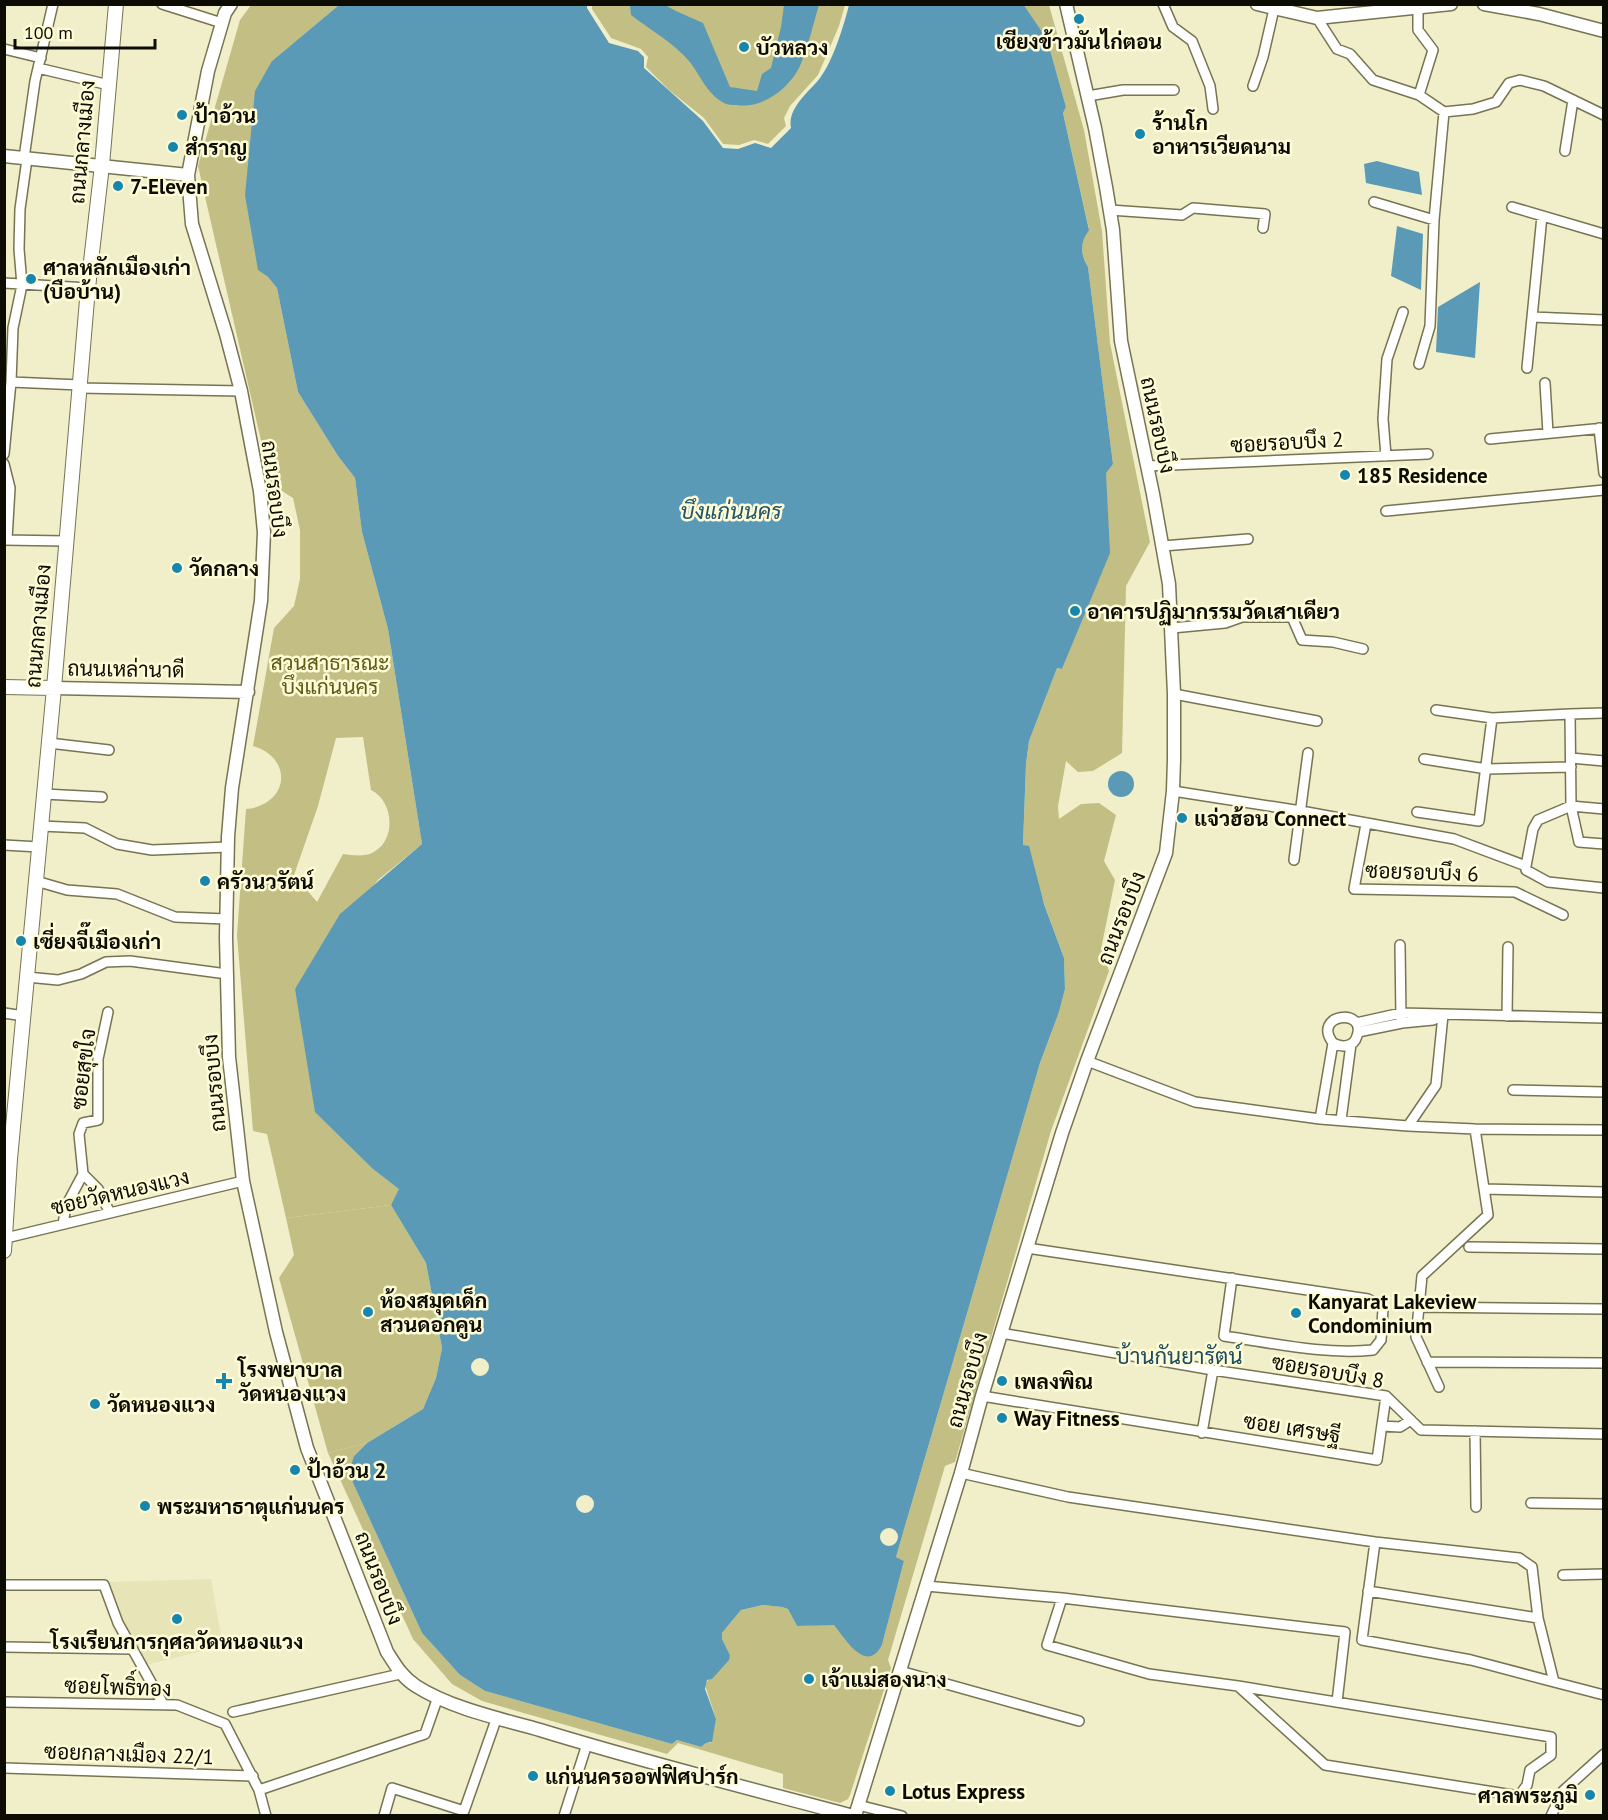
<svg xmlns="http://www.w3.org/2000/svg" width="1608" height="1820" font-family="'PT Sans',Sarabun,sans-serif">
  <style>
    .built { fill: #e7e5b8 }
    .green { fill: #c2be84; fill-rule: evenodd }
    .forest { fill: #c3bf84 }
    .water { fill: #5a9ab6 }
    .pier { fill: #f1efc9 }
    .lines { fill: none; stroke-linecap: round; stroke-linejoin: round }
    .minor-casing { stroke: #767452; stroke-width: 12 }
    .tertiary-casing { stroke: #767452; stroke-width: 15 }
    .secondary-casing { stroke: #767452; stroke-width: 16 }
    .minor { stroke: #fff; stroke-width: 9 }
    .tertiary { stroke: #fff; stroke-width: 12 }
    .secondary { stroke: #fff; stroke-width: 14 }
    .poi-dot { fill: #1686ad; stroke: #fefcd6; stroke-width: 2 }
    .labels { text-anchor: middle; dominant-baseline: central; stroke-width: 5; stroke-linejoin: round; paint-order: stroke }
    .poi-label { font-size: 21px; font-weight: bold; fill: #0d0c02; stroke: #fefcd6; text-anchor: start }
    .street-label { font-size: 21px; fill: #0d0c02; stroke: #fefcd6 }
    .park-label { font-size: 21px; fill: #5f5a16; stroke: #fefcd6 }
    .water-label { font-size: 22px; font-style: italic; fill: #21556a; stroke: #fefcd6 }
    .neighbourhood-label { font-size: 22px; fill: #1d4c5f; stroke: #fefcd6 }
  </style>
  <rect width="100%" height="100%" fill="#f1efc9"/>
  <path class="built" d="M211,1579l12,67 -77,19 -24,-42 -16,-41z"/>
  <path class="green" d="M592,4l253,1 -6,21 -21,49 -28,31 -6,12 2,8 -18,18 -14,-4 -15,5 -16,-1 -19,-26 -35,-28 -23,-23 2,-10 -7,-8 -30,-11 -19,-29z
    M251,5h88l-67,56 -5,215 10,12 21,104 40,64 17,22 7,54 26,97 34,215 -44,36 -83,109 4,19 74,161 27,20 -9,16 -105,13 -19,-84 -14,-3 -16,-196 9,-126c43,-4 48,-51 7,-63l21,-118 20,-22 6,-27v-49l-7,-32 -22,-14 -73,-318 42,-146zM363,737l8,53c23,11 26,51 1,63 -9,4 -20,2 -29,1l-26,48 -23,-27 24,-69 18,-68z
    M1023,5h26l35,125 18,101 8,112 40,199 -24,44 -4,167 -29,18 -15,1 -12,-11 -8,45 1,13 22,-15 18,-1 17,12 -12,46 11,19 -14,69 8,22 -58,160 -96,331 -10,4 -57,194 3,8 -41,127 -2,4 -8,4 -57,-15v-14l-105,-31 -11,11 -185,-53 -30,-17 -39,-45 -85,-186 39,-10 -13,13 -1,27 69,150 38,42 25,16 187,53 5,-4 24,7 5,-4h5l5,-24 -11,-34c6,-12 20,-18 25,-30l-8,-16v-6l19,-23 22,-5 19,2 6,2 9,17 37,-2 44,27 4,-6 22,-84 -8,-4 144,-494 19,-51 6,-23 -1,-31 -41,-112 3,-81 3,-24 28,-73 5,1 47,-116 -4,-80 8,-9 -25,-197c-8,-13 -8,-25 1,-38l-26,-116 3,-6 -19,-68z"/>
  <path class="forest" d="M391,1205l35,58 16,85 -6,30 -13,31 -56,34 -39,10 -49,-175 15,-23 -8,-37z"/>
  <path class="water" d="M1023,4l24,35 19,68 -3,6 26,117c-9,12 -9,24 -1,37l25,197 -7,9 4,80 -48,116 -5,-1 -28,73 -3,23 -3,81 6,1 15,58 20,54 1,31 -6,23 -19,51 -144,494 8,4 -22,84c-16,30 -37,-7 -48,-20l-37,1 -9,-17 -6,-2 -19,-2 -22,5 -19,23v6l8,16 -1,5 -17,19 -5,1 -2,9 11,30 -4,23 -6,1 -5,4 -24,-7 -5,4 -187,-53 -25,-16 -38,-42 -69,-150 -3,-14 4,-13 13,-13 56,-34 13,-31 6,-30 -16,-85 -35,-58 8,-16 -26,-20 -58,-57 -20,-123 45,-75 82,-70 -34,-215 -26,-97 -7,-54 -17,-22 -40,-64 -21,-104 -10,-12 -9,-6 -13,-75 10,-104 17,-30 67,-56h248v3l22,35 29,8 6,6v11l59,53 20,27 15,1 17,-6 16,5 20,-20c-4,-20 18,-36 29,-50 13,-17 24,-53 29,-73z
    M630,5h35l11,6 27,12 27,64 27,4 5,-17 9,-6 10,-41 3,-22h35c-6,20 -11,42 -19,61 -11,23 -38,43 -63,39 -4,0 -9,0 -13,-2 -18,-10 -23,-27 -35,-42 -16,-19 -39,-31 -58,-46z
    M1377,161l42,11 3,23 -56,-12 -2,-19z
    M1397,226l26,8 -2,56 -30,-14z
    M1480,282l-5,76 -39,-6 2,-45z
    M1108 784a13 13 0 1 1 26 0a13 13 0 1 1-26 0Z"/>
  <path class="pier" d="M471 1367a9 9 0 1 1 18 0a9 9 0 1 1-18 0Z
    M576 1504a9 9 0 1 1 18 0a9 9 0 1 1-18 0Z
    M880 1537a9 9 0 1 1 18 0a9 9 0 1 1-18 0Z"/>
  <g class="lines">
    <defs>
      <path id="minor" d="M162,4l60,19
        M1163,4l10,23 19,14 18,45 3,23
        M1418,9v21l15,20 -14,45
        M1317,18l20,31 13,5 23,26 46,15 25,17 29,-3 23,-7 13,-19 11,-3 24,6 60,29
        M4,49l37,9
        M38,68l71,17
        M1253,86l10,-29 11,-48
        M1088,96l35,-6h51
        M1565,151l8,-51
        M24,158l11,-77 18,-77
        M1374,202l60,18
        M1512,207l92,27
        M1110,210l72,5 11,-7 72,6 -2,14
        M4,283l84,5
        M1532,317l72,3
        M1419,364l11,-38 4,-106 10,-108
        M1527,368l15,-152
        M11,382l69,3
        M1545,383l3,50
        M79,388l162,3
        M1599,428l5,45
        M1490,439l114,-11
        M4,454l7,-72 2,-54 9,-43 -3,-36 1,-40 7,-50
        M1386,456l-3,-37 4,-60 16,-47
        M4,464l6,24 -3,51
        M1147,466l281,-12
        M1386,511l218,-21
        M4,540l61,1
        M1163,546l85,-7
        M1172,628l53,-5 17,-6h50l10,23 31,2 30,7
        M1174,694l143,27
        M1436,710l56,8 78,-4
        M49,743l60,7
        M1571,758l33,3
        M1424,759l63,10 84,-2
        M1173,791l128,20 153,28 72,27v4l22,12 56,6
        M44,794l58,3
        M1604,809l-33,-3 8,36 25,2
        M1417,812l62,9 13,-103
        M1366,824l-12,65 161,3 48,23
        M41,826l44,2 32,16 35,6 76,-3
        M4,845l35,2
        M1294,860l14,-107
        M1526,866l7,-37 5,-9 33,-14 -1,-92 34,-1
        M36,881l31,9 50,4 58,23 51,2
        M1400,945l1,73
        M27,977l31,3 23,-6 25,-12 24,-1 97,13
        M4,1013l20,3
        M1507,1016l1,-69
        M1356,1023l45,-10 203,5
        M1358,1032l44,-9 31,-3 8,-4
        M1087,1061l108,41 125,17 88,7 67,3 129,1
        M1513,1090l91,2
        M1320,1119l13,-76c-22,-29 34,-36 24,-7 -3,11 -15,12 -24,7
        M1341,1120l10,-76
        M1408,1126l28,-41 7,-70
        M1475,1129l13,86 -66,61 -3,31 185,2
        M83,1174l15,15 12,24
        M1484,1189l120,3
        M63,1224l3,-18 17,-32 -4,-40 4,-11 15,-3v-61l10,-47
        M6,1238l237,-57
        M1469,1247l135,2
        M1027,1248l341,51 10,5 5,5 -2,31 -8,10c-49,5 -100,-7 -149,-14l8,-58
        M1419,1307l-3,30 23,50
        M1001,1333l212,37 173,26 35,34 183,4
        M1427,1362l177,1
        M982,1396l395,64 9,-64
        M1382,1426l18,1 11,-7
        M1475,1431l1,76
        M1202,1433l11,-63
        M961,1473l107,24 307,45 144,16 13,9 6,51 16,64 50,13
        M1531,1503l73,1
        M1375,1542l-13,98 109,20 83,22
        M1563,1575l41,-1
        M4,1585h100l14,38 45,81
        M926,1586l136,12 283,34 -8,70
        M1368,1591l170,27
        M1062,1598l-15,47 102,29 89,12 87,79 194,31 8,-11 3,-15 21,-15v-18l-313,-51
        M4,1647l128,2
        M900,1671l179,50
        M4,1702l173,3 48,19 34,66
        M233,1712l167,-38
        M4,1768l249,8
        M858,1805l44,11
        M266,1816l-7,-26 166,-56 13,-37
        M384,1816l8,-28 72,23 33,-94
        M564,1816l23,-72
        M1551,1816l12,-25 41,-37"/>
      <path id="tertiary" d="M231,4l-6,9 -17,58 -20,104 4,49 34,110 15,57 19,100 4,41 -3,69 -29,187 -4,49 -2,100 3,120 14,124 33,151 31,116 80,204c9,14 15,25 29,34 34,22 85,33 124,44 104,32 208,58 313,86
        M1257,4l60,14 134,-14
        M1484,4l55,10 65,17
        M4,156l184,19
        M54,688l194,4
        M855,1816l106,-343 21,-77 80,-263 25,-72 79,-208 7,-62 1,-32v-65l-5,-110 -16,-90 -32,-153 -8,-111 -7,-43 -11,-59 -29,-124"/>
      <path id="secondary" d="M4,687l50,1
        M4,1251l6,-92 44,-471 34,-400 14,-123 14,-161"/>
    </defs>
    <use href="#minor" class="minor-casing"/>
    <use href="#tertiary" class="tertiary-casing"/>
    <use href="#secondary" class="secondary-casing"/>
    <use href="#minor" class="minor"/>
    <use href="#tertiary" class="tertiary"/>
    <use href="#secondary" class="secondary"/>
  </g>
  <g class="poi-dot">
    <circle cx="1079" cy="19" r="6"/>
    <circle cx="744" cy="47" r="6"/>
    <circle cx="182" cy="115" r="6"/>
    <circle cx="1140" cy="134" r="6"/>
    <circle cx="173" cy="147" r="6"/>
    <circle cx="118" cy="186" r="6"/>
    <circle cx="31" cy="279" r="6"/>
    <circle cx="1345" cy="475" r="6"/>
    <circle cx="177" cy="568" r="6"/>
    <circle cx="1075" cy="611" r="6"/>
    <circle cx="1182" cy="818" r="6"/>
    <circle cx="205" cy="881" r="6"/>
    <circle cx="21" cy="941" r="6"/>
    <circle cx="368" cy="1312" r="6"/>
    <circle cx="1296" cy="1313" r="6"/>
    <path d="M221 1372h6v6h6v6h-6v6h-6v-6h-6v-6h6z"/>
    <circle cx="1002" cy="1381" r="6"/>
    <circle cx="95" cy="1404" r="6"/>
    <circle cx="1002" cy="1418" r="6"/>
    <circle cx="295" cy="1470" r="6"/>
    <circle cx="145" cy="1506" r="6"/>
    <circle cx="177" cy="1619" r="6"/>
    <circle cx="809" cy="1679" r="6"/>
    <circle cx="533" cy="1776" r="6"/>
    <circle cx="890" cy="1791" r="6"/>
    <circle cx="1590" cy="1795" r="6"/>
  </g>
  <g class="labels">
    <g class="poi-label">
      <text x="1079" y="41" text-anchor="middle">เชียงข้าวมันไก่ตอน</text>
      <text x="756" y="47">บัวหลวง</text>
      <text x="194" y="115">ป้าอ้วน</text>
      <text x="1152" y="122">ร้านโก<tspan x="1152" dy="24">อาหารเวียดนาม</tspan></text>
      <text x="185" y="147">สำราญ</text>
      <text x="130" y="186">7-Eleven</text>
      <text x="43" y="267">ศาลหลักเมืองเก่า<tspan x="43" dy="24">(บือบ้าน)</tspan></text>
      <text x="1357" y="475">185 Residence</text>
      <text x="189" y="568">วัดกลาง</text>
      <text x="1087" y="611">อาคารปฏิมากรรมวัดเสาเดียว</text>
      <text x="1194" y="818">แจ่วฮ้อน Connect</text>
      <text x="217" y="881">ครัวนวรัตน์</text>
      <text x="33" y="941">เซี่ยงจี๊เมืองเก่า</text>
      <text x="380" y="1300">ห้องสมุดเด็ก<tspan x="380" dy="24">สวนดอกคูน</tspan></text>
      <text x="1308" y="1301">Kanyarat Lakeview<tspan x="1308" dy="24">Condominium</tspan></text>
      <text x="238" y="1369">โรงพยาบาล<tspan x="238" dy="24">วัดหนองแวง</tspan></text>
      <text x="1014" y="1381">เพลงพิณ</text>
      <text x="107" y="1404">วัดหนองแวง</text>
      <text x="1014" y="1418">Way Fitness</text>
      <text x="307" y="1470">ป้าอ้วน 2</text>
      <text x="157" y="1506">พระมหาธาตุแก่นนคร</text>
      <text x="177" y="1641" text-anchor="middle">โรงเรียนการกุศลวัดหนองแวง</text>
      <text x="821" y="1679">เจ้าแม่สองนาง</text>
      <text x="545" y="1776">แก่นนครออฟฟิศปาร์ก</text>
      <text x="902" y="1791">Lotus Express</text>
      <text x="1578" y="1795" text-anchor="end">ศาลพระภูมิ</text>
    </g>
    <g class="street-label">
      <text transform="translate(82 142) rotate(-85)">ถนนกลางเมือง</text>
      <text transform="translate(1158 425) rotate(78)">ถนนรอบบึง</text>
      <text transform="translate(1287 442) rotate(-3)">ซอยรอบบึง 2</text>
      <text transform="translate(275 489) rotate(83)">ถนนรอบบึง</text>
      <text transform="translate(38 626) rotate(-85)">ถนนกลางเมือง</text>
      <text transform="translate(126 669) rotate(1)">ถนนเหล่านาดี</text>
      <text transform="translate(1422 872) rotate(2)">ซอยรอบบึง 6</text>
      <text transform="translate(1121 918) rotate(-69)">ถนนรอบบึง</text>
      <text transform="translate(83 1069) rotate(-83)">ซอยสุขใจ</text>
      <text transform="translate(214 1083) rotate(-95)">ถนนรอบบึง</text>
      <text transform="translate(120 1192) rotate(-13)">ซอยวัดหนองแวง</text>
      <text transform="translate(1328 1371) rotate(10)">ซอยรอบบึง 8</text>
      <text transform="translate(967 1380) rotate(-74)">ถนนรอบบึง</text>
      <text transform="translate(1292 1428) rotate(9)">ซอย เศรษฐี</text>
      <text transform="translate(379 1578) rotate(69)">ถนนรอบบึง</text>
      <text transform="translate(118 1687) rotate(2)">ซอยโพธิ์ทอง</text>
      <text transform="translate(129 1754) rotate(2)">ซอยกลางเมือง 22/1</text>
    </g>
    <g class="park-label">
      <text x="330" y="662">สวนสาธารณะ<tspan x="330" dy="24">บึงแก่นนคร</tspan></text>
    </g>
    <g class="water-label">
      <text x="731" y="511">บึงแก่นนคร</text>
    </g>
    <g class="neighbourhood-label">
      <text x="1179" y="1356">บ้านกันยารัตน์</text>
    </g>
  </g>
  <rect width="1608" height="1820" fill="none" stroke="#0d0c02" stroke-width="12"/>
  <path d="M15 39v9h140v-9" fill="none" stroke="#0d0c02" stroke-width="3"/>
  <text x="24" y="39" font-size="18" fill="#0d0c02" stroke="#fefcd6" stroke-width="4.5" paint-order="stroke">100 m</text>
</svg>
